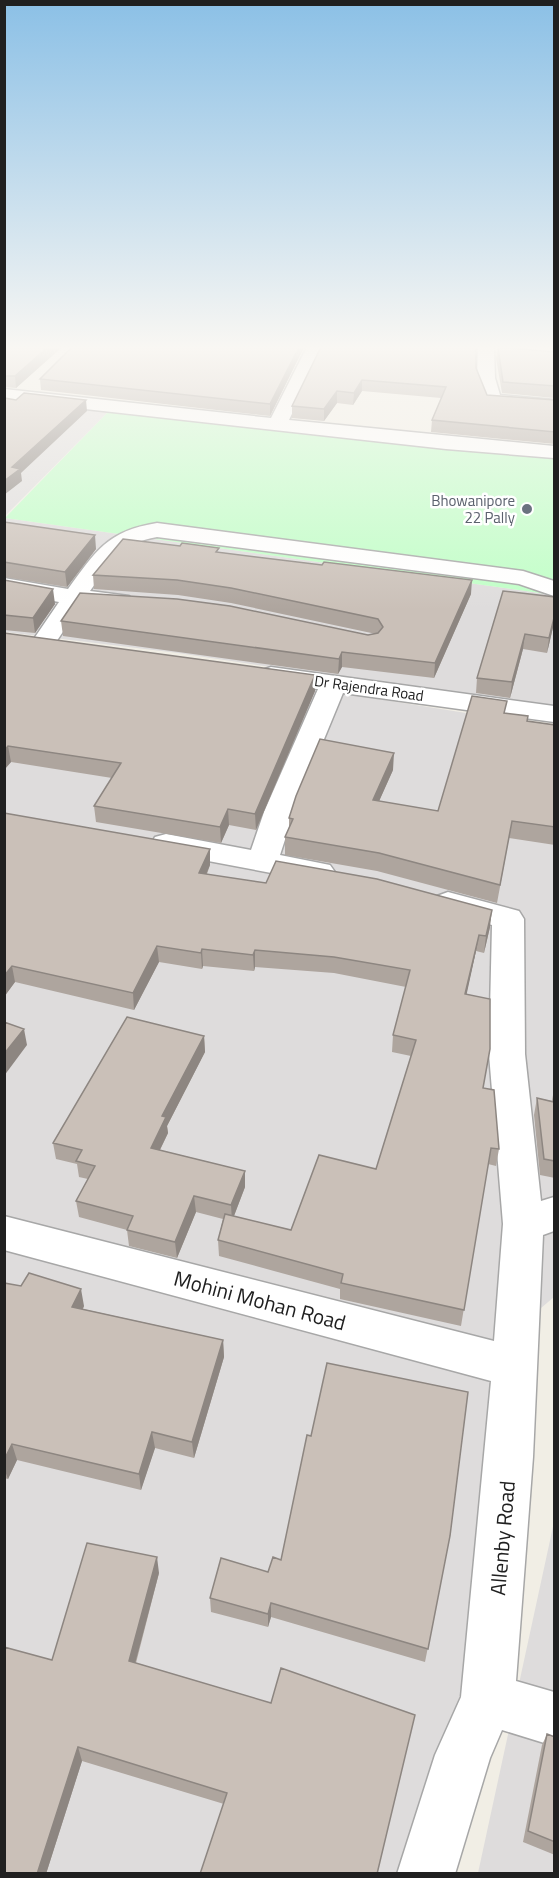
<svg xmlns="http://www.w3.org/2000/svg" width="559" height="1878" font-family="'Titillium Web',sans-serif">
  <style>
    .residential { fill: #dedcdc }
    .park { fill: #bfffc6 }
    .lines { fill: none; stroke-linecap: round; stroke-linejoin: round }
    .minor-casing { stroke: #a7a7a7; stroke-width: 3 }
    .minor { fill: #fff; fill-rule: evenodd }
    .wall { fill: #aea59e }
    .shaded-wall { fill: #8d8681 }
    .building { fill: #cac0b8; stroke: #8d8681; stroke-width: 1.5 }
    .worship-dot { fill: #6b7280; stroke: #fff; stroke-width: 2 }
    .labels { text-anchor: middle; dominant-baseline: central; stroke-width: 5; stroke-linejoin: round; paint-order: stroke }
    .far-worship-label { font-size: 15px; fill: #5b616d; stroke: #fff; text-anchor: end }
    .far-street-label { font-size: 15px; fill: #202020; stroke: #fff }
    .near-street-label { font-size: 21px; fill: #202020; stroke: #fff }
  </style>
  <rect width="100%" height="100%" fill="#f1eee5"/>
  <path class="residential" d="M5,398l103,14 -103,104z
    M5,518l549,77v115l-376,-57 -173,-21z
    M5,645l173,22 376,60v570l-20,17 -19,205 -91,354 -419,1z
    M554,1522v351h-76z"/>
  <path class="park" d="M108,412l446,44v139l-549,-77z"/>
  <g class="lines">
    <defs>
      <path id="minor" d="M307,347h17l-35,73 265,26v12l-108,-9 -442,-49v-11l267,29z
        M478,347h14l2,3 1,28 5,17 54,5v10l-68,-6 -9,-26z
        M157,523l366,48 31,10v15l-35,-12 -362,-47c-34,5 -48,28 -67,54l39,5 4,5 -4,5 -8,2 -40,-3 -29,43 -9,2 -9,-2 -3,-5 28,-41 -55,-10v-14l64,11c28,-38 39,-58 89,-66z
        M271,667l283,39v16l-211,-29 -49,119 -14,43 50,10 5,7 -5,7 -11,3 -164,-31 -4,-7 4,-7 11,-3 85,16 13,-38 54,-123 -56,-9 -4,-5 4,-5z
        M448,892l71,19 5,8 1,135 16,147 13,-4v34l-11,4 -10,222 -17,224 38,11v54l-52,-16 -12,28 -35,116h-58l38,-119 26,-58 30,-316 -487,-131v-34l490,125 9,-117 -14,-170 3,-129 -55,-15 -5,-7 5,-7z"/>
    </defs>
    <use href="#minor" class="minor-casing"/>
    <use href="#minor" class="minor"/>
  </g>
  <path class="wall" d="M4,347h58l-46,41 -12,-1z
    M72,347h232l-34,69 -229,-26 -1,-11z
    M321,347l155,21 11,27 67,5v-2l-52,-5 -6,-35 2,-11 57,5v92l-124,-12 1,-12 9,-22 -79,-7 -9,14 -16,-2 -13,18 -32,-3v-12z
    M537,347h18v2z
    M4,522l92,27 -29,38 -63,-10z
    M219,552l252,42 -37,84 -92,-11 -4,7 -275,-38 -2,-15 307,14 8,-1 -145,-31 -53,-8 -84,-6 -1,-14z
    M4,580l51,24 -20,29 -31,-3z
    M555,597v22l-8,34 -24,-4 -13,49 -34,-5 1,-15z
    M4,633l311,42v16l-59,139 -27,-5 -8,18 -125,-21 -2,-16 18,-28 -101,-16 -7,8z
    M505,713l23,8 27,4v120l-46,-7 -12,65 -120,-32 -92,-16v-18l4,-7v-12l104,-48 -14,31 59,10z
    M4,813l206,52 -3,9 283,53 -6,26 -8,-2 -10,44 17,93 16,61 -3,17 -8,-2 -27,162 -121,-27v-10l-121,-33 -1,-16 5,-21 -27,-7 -19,46 -48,-12 -2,-16 -48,-13 -3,-16 12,-22 -9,-2 -2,-13 -21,-5 -3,-16 151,-107 1,16 -38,74 1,7 -8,17 85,21v16l-11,29 57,14 85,-61 35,-113 -19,-4 1,-17 13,-48 -72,-14 -79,-6 -1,4 -51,-5 -1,3 -43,-7 -25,48 -119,-28 -11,15z
    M555,1083v95l-15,-3 -6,-60 3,-17 15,3z
    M4,1283l80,23 -1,3 140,31 1,17 -30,101 -39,-10 -14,42 -124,-30 -9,19 -4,-1z
    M450,1536l-25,126 -154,-45 -3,10 -57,-15 -1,-14 58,-26 13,-12z
    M159,1573l-23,90 135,40 144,12 -191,89 -142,-43 -36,113 6,-214z
    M547,1734l8,3v118l-32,-13 19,-97z"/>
  <path class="shaded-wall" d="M48,347h14l-46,41 -1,-12z
    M299,347h5l-34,69v-12z
    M362,380v11l-9,14 1,-12z
    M337,391v12l-13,18v-12z
    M86,400l1,11 -66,62 1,8 -18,14v-14l8,-14z
    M95,535l1,14 -29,38 -2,-15z
    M472,580l-1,14 -37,84 1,-15z
    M53,589l2,15 -20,29 -2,-15z
    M555,614v5l-8,34 2,-15z
    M525,634l-2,15 -13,49 2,-16z
    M342,652v15l-4,7 1,-15z
    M315,675v16l-59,139 -1,-16z
    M8,746l3,16 -7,8v-19z
    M394,753l-1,17 -21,47 1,-17z
    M228,809l1,16 -8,18 -1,-16z
    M210,849v16l-10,24 -1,-16z
    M492,910l-2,17 -6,26 2,-17z
    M479,935l-3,16 -13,60 2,-17z
    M157,946l2,16 -25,48 -1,-17z
    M202,949l1,17 -1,3 -1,-16z
    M255,950v17l-1,4 -1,-16z
    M12,966l3,16 -11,15v-21z
    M24,1029l3,16 -23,31v-22z
    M204,1036l1,16 -38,74 1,7 -15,31 -2,-16 11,-32z
    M245,1171v16l-13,34 -1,-16z
    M194,1196l2,16 -19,46 -2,-16z
    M81,1289l3,17 -9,18 -3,-17z
    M223,1340l1,17 -30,101 -2,-16z
    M152,1432l3,16 -14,42 -2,-16z
    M12,1444l5,16 -9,19 -4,-11v-8z
    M157,1557l2,16 -27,102 -3,-14z
    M271,1603v14l-3,10v-13z
    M78,1747l4,14 -36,113h-9z"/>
  <path class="building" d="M4,347h44l-33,29h-11z
    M72,347h227l-29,57 -230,-25z
    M321,347h155v21l11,27 68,5v32l-123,-12 14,-33 -84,-7 -8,13 -17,-2 -13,18 -32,-3z
    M498,347l57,5v34l-52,-4z
    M24,393l62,7 -74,67 8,2 -16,12v-83l12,2z
    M4,522l91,13 -30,37 -61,-10z
    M123,539l57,7 2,-3 37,5 -3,4 106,13 2,-3 148,18 -37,83 -93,-11 -3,7 -278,-38 19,-28 97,6 53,7 138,29 10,-2 5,-6 -5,-8 -147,-31 -54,-8 -84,-5z
    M4,580l49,9 -20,29 -29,-3z
    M503,591l52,6v17l-6,24 -24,-4 -13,48 -35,-4z
    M4,633l311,42 -60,139 -27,-5 -8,18 -126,-21 27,-43 -113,-17 -4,5z
    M472,696l35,5 -3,12 24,3 -1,5 28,4v102l-43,-6 -12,64 -121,-32 -94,-16 8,-18 -4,-1 7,-22 24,-57 74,14 -21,47 65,11z
    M4,813l206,36 -11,24 67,10 10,-22 101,18 115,31 -6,26 -7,-1 -14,59 25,5v50l-7,39 11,2 5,59 -8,-1 -27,162 -123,-27 2,-9 -125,-34 7,-26 66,16 28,-75 57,14 40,-129 -23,-5 17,-65 -76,-13 -79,-7 -2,5 -51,-6 -1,4 -44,-7 -24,47 -121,-27 -8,10z
    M127,1017l77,19 -42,80 4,1 -15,31 94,23 -14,34 -37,-9 -19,46 -48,-12 6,-14 -57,-15 19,-35 -19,-5 6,-11 -29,-7z
    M4,1022l20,7 -20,25z
    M537,1098l17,4 1,-3v62l-11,-2z
    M29,1273l52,16 -9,18 151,33 -31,102 -40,-10 -13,42 -127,-30 -8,16v-177l17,3z
    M327,1363l141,29 -18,144 -22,113 -157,-46 -3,11 -58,-16 11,-40 47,14 5,-15 8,3 26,-125 4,1z
    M87,1543l70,14 -28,104 142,42 10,-35 134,47 -38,159h-177l27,-81 -149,-46 -41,127h-33v-227l48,13z
    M547,1734l8,3v105l-27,-11z"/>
  <linearGradient id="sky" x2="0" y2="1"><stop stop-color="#8bc0e6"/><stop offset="0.57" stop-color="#f9f7f3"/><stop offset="1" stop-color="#f9f7f3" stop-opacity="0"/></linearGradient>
  <rect width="559" height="610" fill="url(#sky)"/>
  <circle class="worship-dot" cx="527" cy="509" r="6"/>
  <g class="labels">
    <g class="far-worship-label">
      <text x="515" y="500">Bhowanipore<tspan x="515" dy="17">22 Pally</tspan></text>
    </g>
    <g class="far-street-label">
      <text transform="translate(369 688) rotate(8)">Dr Rajendra Road</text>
    </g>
    <g class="near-street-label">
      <text transform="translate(260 1300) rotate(15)">Mohini Mohan Road</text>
      <text transform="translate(502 1538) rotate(-85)">Allenby Road</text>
    </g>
  </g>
  <rect width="559" height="1878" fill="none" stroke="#202020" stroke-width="12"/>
</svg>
